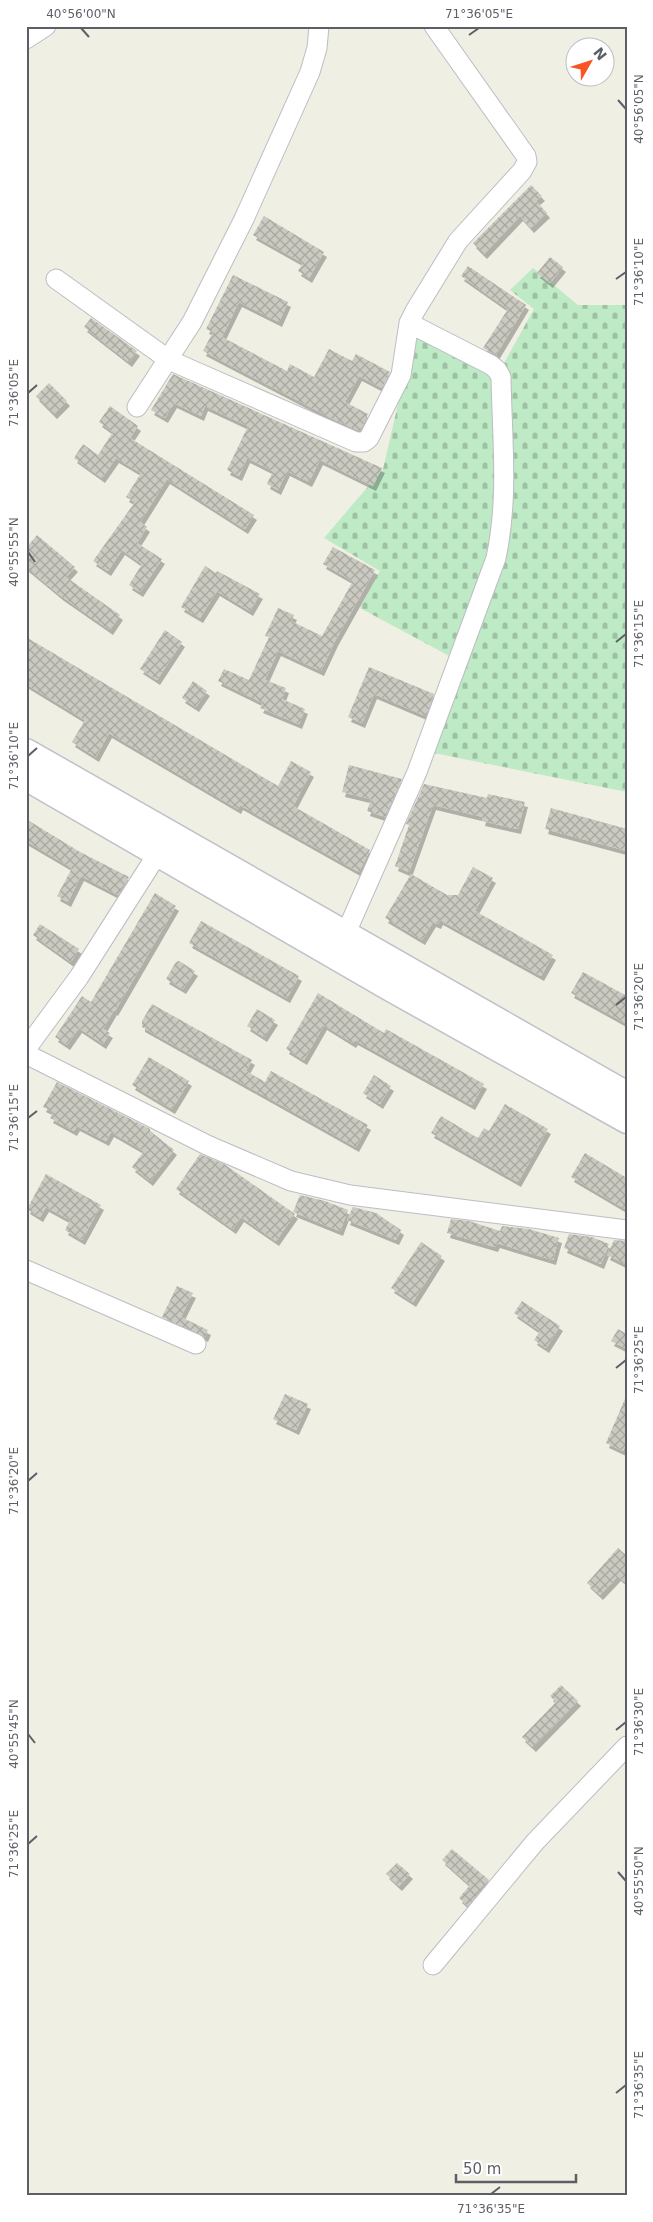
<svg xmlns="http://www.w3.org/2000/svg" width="653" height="2222" font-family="'DejaVu Sans',sans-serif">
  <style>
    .cemetery { fill: url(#cemetery-stones) }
    .building { fill: url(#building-cross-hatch); filter: url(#shadow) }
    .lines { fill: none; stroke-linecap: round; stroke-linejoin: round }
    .street-casing { stroke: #bcbdc4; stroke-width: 21 }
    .secondary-casing { stroke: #bfc1c9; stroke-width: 29 }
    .street { stroke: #fff; stroke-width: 19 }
    .secondary { stroke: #fff; stroke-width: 26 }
    .ticks { fill: none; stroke: #5c5f66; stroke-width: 2 }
    .neatline { fill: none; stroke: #5c5f66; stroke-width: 2 }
    .ticks-label { font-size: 12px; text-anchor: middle; fill: #5c5f66 }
  </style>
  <defs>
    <pattern id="cemetery-stones" width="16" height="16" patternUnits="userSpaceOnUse" patternTransform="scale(1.25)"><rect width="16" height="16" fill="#beeac5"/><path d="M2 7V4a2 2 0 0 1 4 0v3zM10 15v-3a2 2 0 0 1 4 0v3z" fill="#9ec1a4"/></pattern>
    <pattern id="building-cross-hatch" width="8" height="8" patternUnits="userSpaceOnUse" patternTransform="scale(1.25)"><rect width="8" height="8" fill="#cbcac1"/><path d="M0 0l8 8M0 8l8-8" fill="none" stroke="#a8a7a1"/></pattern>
    <filter id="shadow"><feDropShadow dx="3" dy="5" stdDeviation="0" flood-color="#0004"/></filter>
  </defs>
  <rect width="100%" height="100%" fill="#f0efe4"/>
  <path class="cemetery" d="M533,268l45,37h49v487l-198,-40 37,-87 -106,-57 20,-37 -56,-33 59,-69 32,-138 89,32 30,-54 -24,-19z"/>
  <path class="building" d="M531,185l11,11 -6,5 11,12 -16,15 -11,-12 -36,38 -11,-11z
    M264,216l60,36 -15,26 -11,-7 5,-8 -50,-28z
    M550,257l13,10 -13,16 -13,-10z
    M468,266l58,39 -30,50 -13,-7 25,-39 -47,-33z
    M233,275l55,27 -9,20 -40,-20 -17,35 65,34 3,-7 24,13 15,-28 23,12 4,-7 34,18 -8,16 -23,-12 -14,26 23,12 -8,17 -23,-10 -134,-70 10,-19 -7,-3z
    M91,318l46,33 -8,11 -45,-35z
    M173,374l209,94 -9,18 -53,-26 -11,22 -22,-11 -9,19 -11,-6 6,-13 -26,-13 -8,18 -12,-6 21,-44 -43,-20 -4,10 -27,-13 -9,15 -14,-8z
    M49,383l18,18 -13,13 -18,-18z
    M110,406l28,20 -8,12 124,77 -9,14 -78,-50 -27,43 7,5 -10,16 25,16 -22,33 -11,-7 13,-21 -20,-14 -14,21 -15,-10 42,-59 -9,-5 15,-24 -25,-15 -14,20 -28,-20 9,-14 15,11 15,-23 -14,-10z
    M37,535l38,32 -9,10 54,38 -10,15 -49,-34 -35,-29v-19z
    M333,547l42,23 -40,71 -14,30 -43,-20 -13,29 21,8 -4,11 23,10 -6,15 -39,-16 3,-5 -45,-22 6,-12 25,11 20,-43 -4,-1 13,-28 16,7 -3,6 31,15 31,-55 -30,-17z
    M205,566l11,7 1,-2 43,23 -10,17 -33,-20 -17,27 -19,-11z
    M165,630l17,12 -25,38 -17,-11z
    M26,637l252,149 13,-25 20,11 -18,34 77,44 -11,22 -119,-67 -2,4 -129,-76 -13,24 -24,-15 13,-22 -59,-36z
    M369,667l65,27 -8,22 -52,-22 -12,29 -14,-6z
    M193,681l14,10 -11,16 -14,-9z
    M349,765l53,14 -17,38 -18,-6 4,-12 -29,-7z
    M424,784l63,14 1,-4 37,8 -7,27 -36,-8 1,-4 -50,-12 -24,67 -14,-6 14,-41 -3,-1z
    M551,808l76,21v22l-82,-22z
    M26,819l54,33 49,25 -11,18 -37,-19 -13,26 -11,-6 15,-28 -46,-27z
    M473,867l20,11 -18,33 78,44 -12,21 -101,-56 -2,4 -5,-2 -11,18 -37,-22 26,-44 36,21h11z
    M155,893l21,13 -61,105 -1,-1 -11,19 7,4 -7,11 -24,-16 -12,17 -12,-8 27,-41 9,6z
    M201,921l98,55 -12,22 -98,-55z
    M40,924l39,25 -8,13 -38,-27z
    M179,961l16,10 -12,18 -17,-10 10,-17z
    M583,972l44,24v28l-56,-31z
    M318,993l66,40 2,-4 98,55 -12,21 -117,-65 -2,3 -29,-18 -20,35 -18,-11z
    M152,1004l100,56 -6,11 19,11 6,-11 97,54 -12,22 -214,-120v-6z
    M257,1009l18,11 -11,17 -17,-11z
    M149,1057l40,24 -17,28 -40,-24z
    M374,1075l17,11 -11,18 -17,-11z
    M57,1082l93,47v2l24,19 -24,31 -18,-14 12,-16 -33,-19 -5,9 -29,-15 -3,5 -24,-13 3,-6 -10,-5z
    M505,1104l43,25 -30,53 -87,-49 10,-17 37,22 6,-10 5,3z
    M585,1153l42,25v32l-56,-33z
    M200,1154l24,10 71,50 -19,27 -35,-24 -8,12 -57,-40z
    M46,1174l55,31 -19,35 -17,-10 5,-10 -24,-13 -6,10 -13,-8z
    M300,1195l25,6 23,9 -8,21 -47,-19z
    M353,1207l23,6 25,17 -5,10 -49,-20z
    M451,1219l18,2 31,10 2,-5 27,3 30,9 -6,22 -56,-17 -2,4 -48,-14z
    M569,1234l23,3 17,7 -8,20 -37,-16z
    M614,1240l13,1v24l-20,-10z
    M421,1242l21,14 -29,46 -22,-14z
    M177,1286l16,7 -12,24 27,13 -3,7 -43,-20z
    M522,1301l38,25 -14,22 -12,-8 6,-9 -26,-18z
    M618,1329l9,5v15l-16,-8z
    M285,1394l23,10 -12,26 -23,-11z
    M627,1394v48l-4,9 -17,-8z
    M618,1548l9,8v28l-9,-8 -18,19 -13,-12z
    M561,1685l17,16 -45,46 -11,-10 34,-35 -6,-6z
    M452,1849l37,31 -21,26 -9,-8 11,-13 -28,-25z
    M397,1863l13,11 -11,12 -13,-12z"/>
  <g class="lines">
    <defs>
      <path id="street" d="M26,39l20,-13
        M56,279l113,81 187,82h8l5,-4 32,-63 8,-52 6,-12 43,-70 64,-70 5,-9 -1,-6 -92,-130
        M137,407l55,-85 52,-103 66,-147 7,-24 2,-22
        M345,935l72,-163 79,-214c13,-60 6,-120 5,-181l-4,-7 -6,-5 -82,-42
        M26,1049l53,-72 79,-124
        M26,1054l181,91 84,36 59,14 277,35
        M26,1270l170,74
        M433,1965l102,-123 92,-96"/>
      <path id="secondary" d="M26,752l601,343
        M26,777l363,210 238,133"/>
    </defs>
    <use href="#street" class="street-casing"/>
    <use href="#secondary" class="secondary-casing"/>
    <use href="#street" class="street"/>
    <use href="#secondary" class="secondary"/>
  </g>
  <path class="ticks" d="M81,28l8,9M469,35l10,-7M618,100l8,9M616,279l10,-7M28,393l9,-8M28,552l7,10M616,642l10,-8M28,756l9,-8M616,1005l10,-8M28,1118l9,-7M616,1368l10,-8M28,1481l9,-8M616,1730l10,-8M28,1734l7,9M28,1844l9,-8M618,1872l8,9M616,2093l10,-8M491,2194l9,-7"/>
  <rect width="653" height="2222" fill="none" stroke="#ffffff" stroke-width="55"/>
  <g transform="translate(590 62) rotate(51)"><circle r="24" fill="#ffffff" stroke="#bebfc2"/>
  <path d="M0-4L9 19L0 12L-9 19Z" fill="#fa5420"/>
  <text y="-8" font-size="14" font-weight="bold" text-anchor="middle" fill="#5c5f66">N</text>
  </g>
  <path d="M456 2174v8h120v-8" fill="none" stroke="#5c5f66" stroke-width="2.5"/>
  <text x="463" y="2174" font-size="15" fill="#5c5f66" stroke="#ffffff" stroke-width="4" paint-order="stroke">50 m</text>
  <rect x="28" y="28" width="598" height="2166" class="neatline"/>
  <g class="ticks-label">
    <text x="81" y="18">40°56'00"N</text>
    <text x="479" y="18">71°36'05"E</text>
    <text transform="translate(639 109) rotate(-90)" y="4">40°56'05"N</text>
    <text transform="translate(639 272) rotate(-90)" y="4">71°36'10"E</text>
    <text transform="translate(14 393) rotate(-90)" y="4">71°36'05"E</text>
    <text transform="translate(14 552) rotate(-90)" y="4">40°55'55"N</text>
    <text transform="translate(639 634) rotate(-90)" y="4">71°36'15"E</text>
    <text transform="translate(14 756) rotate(-90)" y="4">71°36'10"E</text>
    <text transform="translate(639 997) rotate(-90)" y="4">71°36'20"E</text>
    <text transform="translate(14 1118) rotate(-90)" y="4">71°36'15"E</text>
    <text transform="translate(639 1360) rotate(-90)" y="4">71°36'25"E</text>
    <text transform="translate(14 1481) rotate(-90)" y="4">71°36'20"E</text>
    <text transform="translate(639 1722) rotate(-90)" y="4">71°36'30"E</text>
    <text transform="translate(14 1734) rotate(-90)" y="4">40°55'45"N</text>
    <text transform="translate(14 1844) rotate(-90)" y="4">71°36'25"E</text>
    <text transform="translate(639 1881) rotate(-90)" y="4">40°55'50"N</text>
    <text transform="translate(639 2085) rotate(-90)" y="4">71°36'35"E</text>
    <text x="491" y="2213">71°36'35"E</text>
  </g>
</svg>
